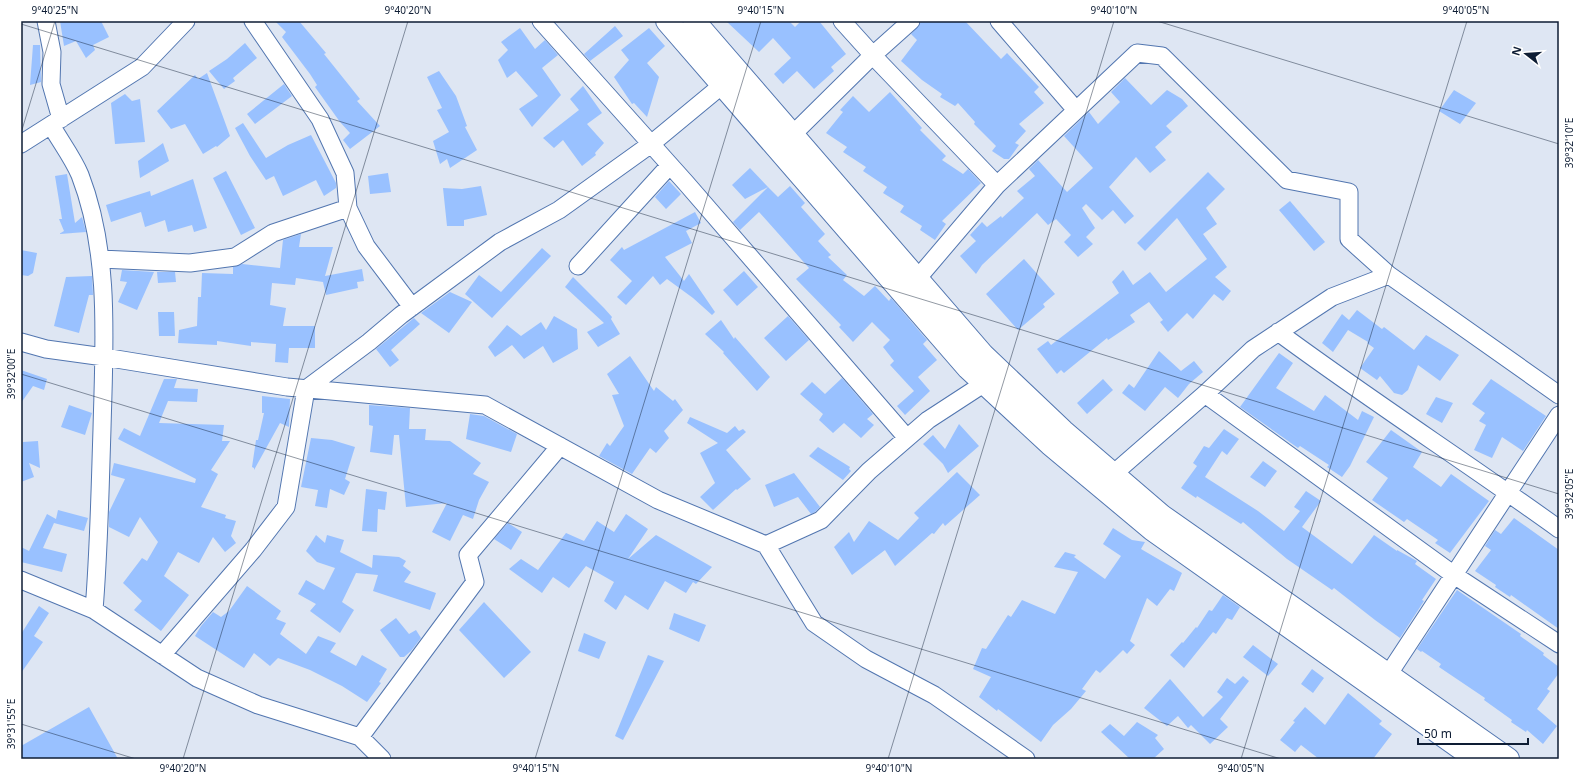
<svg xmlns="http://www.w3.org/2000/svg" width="1580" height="780" font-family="'Noto Sans',sans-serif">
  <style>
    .building { fill: #99c1ff }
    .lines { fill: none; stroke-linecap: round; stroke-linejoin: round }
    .minor-casing { stroke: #5276b0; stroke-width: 19 }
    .major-casing { stroke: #5276b0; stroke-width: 24 }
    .minor { stroke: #fff; stroke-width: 17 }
    .major { stroke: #fff; stroke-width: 22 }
    .ticks { fill: none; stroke: #0e1d34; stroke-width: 1; stroke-opacity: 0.45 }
    .neatline { fill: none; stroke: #0e1d34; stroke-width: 1.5 }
    .ticks-label { font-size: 10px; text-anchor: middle; fill: #0e1d34 }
  </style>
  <rect width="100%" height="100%" fill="#dee6f3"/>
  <path class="building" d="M60,21h41l8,16 -16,8 2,5 -9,8 -10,-17 -12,5z
    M275,21h24l27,32 -2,1 36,45 -3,2 23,25 -30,23 -7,-9 7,-7 -10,-11 -25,-35 2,-2 -7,-11 -28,-37 4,-5z
    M726,21h63l6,6 6,-6h18l27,33 -15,13 3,4 -20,18 -17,-18 -14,13 -9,-10 17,-16 -18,-20 -14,14z
    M922,21h43l36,38 6,-6 32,34 -5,5 10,11 -25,21 7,7 -11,12 4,2 -10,14h-5l-12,-8 4,-5 -22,-22 1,-2 -17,-19 -3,3 -15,-9 2,-3 -20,-14 -21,-19 16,-21 -6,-6z
    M615,26l8,10 -33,25 -6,-7z
    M520,28l15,21 10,-9 13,15 -16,13 19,27 -29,32 -13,-18 19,-13 -22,-25 -9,7 -9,-18 10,-10 -7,-8z
    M649,28l16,18 -18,17 12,14 -12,40 -13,-14 -2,1 -18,-27 15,-17 -8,-10z
    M245,43l12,15 -24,20 2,3 -11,8 -15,-18 18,-12z
    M33,45h7l1,37 -11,3z
    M439,71l17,25 11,30 -2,1 12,23 -27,18 -3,-9 -7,5 -7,-23 16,-9 -12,-22 5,-2 -15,-31z
    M207,73l23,63 -13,11 -1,-1 -13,8 -18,-30 -14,5 -14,-18 38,-36 3,4z
    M1125,78l26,27 16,-15 15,9 6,7 -22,20 6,6 -17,15 11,13 -16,13 -14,-16 -27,30 25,29 -9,8 -12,-14 -11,10 -16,-16 -4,4 13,20 -9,9 7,7 -15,13 -14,-15 7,-7 -15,-16 -8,6 -11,-12 -55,52 -6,9 -16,-18 16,-15 -6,-6 12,-13 5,5 14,-11 1,2 22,-20 -7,-7 18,-15 -6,-7 9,-9 29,32 26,-24 -29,-32 25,-24 9,12 22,-22 -9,-10z
    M284,84l8,12 -37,28 -8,-10z
    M583,86l19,27 -15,11 17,19 -9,10 1,2 -14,11 -19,-26 -9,8 -11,-10 36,-28 -9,-11z
    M1454,90l22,13 -16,21 -21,-13z
    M890,92l32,36 -2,2 26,26 -4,4 21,14 5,-5 13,14 -39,38 4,3 -11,16 -15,-10 2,-4 -22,-14 4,-6 -21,-13 4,-6 -24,-16 3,-4 -23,-15 4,-5 -21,-14 17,-21 -3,-2 13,-14 16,16z
    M125,94l7,7 8,-2 5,43 -30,2 -4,-41z
    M243,123l23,35 22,-13 23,-10 25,48v5l-12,8 -8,-16 -33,16 -9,-20 -8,4 -16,-24 -15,-28z
    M163,143l6,18 -29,17 -2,-17z
    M750,168l18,19 -23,12 -13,-14z
    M226,171l29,57 -14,7 -28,-57z
    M1208,172l17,17 -19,19 11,16 -14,10 24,33 -12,10 16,14 -8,10 -9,-7 -21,25 -6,-6 -19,19 -8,-10 3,-2 -14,-18 -19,13 5,7 -27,18 -1,-2 -43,35 -3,-3 -4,4 -20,-25 11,-8 3,4 68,-52 -7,-11 11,-12 10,15 17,-13 16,20 41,-33 -30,-41 -32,33 -8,-8z
    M388,173l3,19 -21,2 -2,-18z
    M67,174l8,49 7,-6 4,15 -27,2 5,-3 -5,-12h3l-7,-43z
    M193,179l14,49 -13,4 -2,-7 -24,7 -3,-12 -20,7 -4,-15 -30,10 -5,-17 44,-14 1,5z
    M669,181l12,13 -15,15 -11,-12z
    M481,186l6,29 -23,5v6h-17l-4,-38 19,1z
    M790,186l15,17 -4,4 24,27 -7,7 13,14 -3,2 19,18 -4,5 21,16 11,-10 14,15 2,-3 36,42 -4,4 14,16 -19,17 12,14 -25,24 -8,-9 17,-15 -24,-26 4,-4 -11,-14 7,-7 -18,-18 -19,20 -14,-15 2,-2 -45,-46 13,-11 -50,-56 -19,18 -7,-8 35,-35 10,10z
    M1290,201l35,41 -11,9 -35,-41z
    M695,212l6,11 -15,8 6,12 -27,14 19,24 5,-7 26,38 -3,3 -19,-17 -26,-19 -7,6 -7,-9 -27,29 -9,-8 15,-16 -22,-21 12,-13 2,3z
    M301,234l-2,13h34l-8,29 37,-7 2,12 -7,1 1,6 -32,7 -3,-13 -27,-4 -1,7 -23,-2 -2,22 16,3 -3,18h32v22h-26l-1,15 -13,-1 1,-18 -25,-2v4l-34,-5v4l-39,-2 1,-13 18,-4 1,-29h3l1,-24 31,1v-7l9,-3 38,4 3,-28z
    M542,248l9,8 -59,62 -27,-24 14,-19 22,17z
    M21,250l16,3 -4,20 -5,3 -7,-1z
    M1024,259l31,35 -12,10 2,3 -27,23 -32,-36z
    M122,270l32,2 -17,38 -19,-8 9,-20 -7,-1z
    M744,271l14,16 -21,19 -14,-16z
    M157,272h18l1,10 -18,1z
    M92,276l1,19h-4l-10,38 -25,-7 12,-49z
    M573,277l31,31 8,9 -1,2 9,15 -22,13 -11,-15 17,-9 -39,-36z
    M450,292l22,10 -23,31 -28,-20z
    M1357,310l25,19 2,-2 30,23 12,-15 33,20 -19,26 -22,-16 -10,25 -6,5 -8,-2 -14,-17 -3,4 -17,-12 14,-20 -7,-5 1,-1 -20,-12 -15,22 -11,-9 20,-29 7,6z
    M158,312h16l1,24h-16z
    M554,316l23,13 1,20 -25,14 -10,-17 -19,13 -12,-14 -17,12 -7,-10 19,-22 14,11 20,-14 5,8z
    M788,316l21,24 -23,21 -22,-23z
    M414,318l6,6 -29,26 8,10 -9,7 -14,-18z
    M721,320l13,19 1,-2 35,40 -13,14 -34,-38 1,-1 -19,-18z
    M1159,351l22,20 13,-10 9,11 -14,12 -11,14 -13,-11 -20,24 -23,-18 7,-9 5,4z
    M1279,353l14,10 -17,25 38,23 11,-16 33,25 4,-9 12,6 -24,49 -8,11 -15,-10 2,-2 -29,-19 -2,2 -58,-41z
    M630,356l24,35 2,-4 17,14 2,-2 8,11 -19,21 5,7 -13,15 -6,-5 -18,26 -33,-18 8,-13 3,3 14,-20 -12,-31 7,-1 -12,-20z
    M21,370l26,9 -3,11 -11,-4 -12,17z
    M842,378l31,36 -6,5 7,6 -13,13 -17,-15 -11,10 -14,-13 4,-6 -23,-20 12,-12 13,12z
    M164,379h13l-3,9 24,1 -1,13 -29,-1 -9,22 65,2 -2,16h8l-19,29 7,4 -17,33 25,8 -1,3 11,3 -5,15 5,7 -11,9 -12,-15 -14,26 -21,-11 -14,24 25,19 -28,36 -27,-21 8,-9 -19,-18 19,-25 5,3 11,-19 -18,-25 -11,20 -20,-10v-15l16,-33 -14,-4 3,-12 81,20 1,-4 -78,-40 6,-11 16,8z
    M1103,379l10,11 -26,24 -10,-11z
    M1491,379l55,37 -23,35 -21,-14 -10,21 -18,-8 12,-25 -7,-4 6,-8 -13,-9z
    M262,396l28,3 -1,28 -9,-4 -26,47v-2l-2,-1 4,-27h2l6,-27h-2z
    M1436,397l17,6 -11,20 -16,-9z
    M69,405l23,8 -7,22 -24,-8z
    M369,405l41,3 -1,21h17l-1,11 25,1 31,22 -8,11 16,8 -10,18 -6,19 -10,-4 -13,26 -18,-9 15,-29 -41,4 -7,-72h-5l-2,20 -22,-3 3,-26 -4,-1z
    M470,414l14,2 33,18 -6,18 -45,-13z
    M690,417l37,16 8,-7 4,5 4,-2 3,3 -20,18 25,29 -14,11 -1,-1 -23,21 -13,-13 15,-14 -15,-30 18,-10 -31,-20z
    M959,424l20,22 -31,27 -5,-9 -20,-20 10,-9 12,14z
    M1224,429l15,10 -12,16 -5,-4 -17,26 53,34 26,20 16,-20 -6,-4 12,-16 15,10 -19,26 50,37 22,-29 23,16v-1l20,11 -2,3 21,15 -14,21 2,1 -24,37 -25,-18 -41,-32 -2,2 -45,-31 -44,-37 -2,2 -44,-28 -1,2 -15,-10 16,-22 -4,-3 11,-17 5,2z
    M1391,430l31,22 -9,15 28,20 10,-13 38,27 -39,52 -15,-10 3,-3 -31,-21 -3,3 -32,-22 16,-22 -22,-16z
    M311,438l21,2 23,7 -10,32 5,3 -6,13 -14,-6 -3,19 -12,-2 3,-16 -17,-3z
    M38,441l2,27 -11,-5 5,14 -13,5 2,-40z
    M818,447l32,20 -1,2 2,2 -8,9 -34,-24z
    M1263,461l14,10 -12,16 -15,-10z
    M957,472l23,23 -35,31 -2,-3 -9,11 -2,-1 -37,33 -10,-16 -33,25 -18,-28 15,-15 5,10 15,-21 29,19 21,-22 -5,-5z
    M794,473l26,34 -5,5 -4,2 -13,-17 -24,10 -9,-22z
    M366,489l21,3 -2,18 -7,-1 -1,23 -15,-1z
    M58,510l30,8 -4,13 -30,-8 -11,25 24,6 -5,18 -41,-10v-15l8,4 18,-37 9,5z
    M626,514l22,15 -20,30 28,-24 56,32 -16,17 -3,-2 -7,11 -21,-12 -17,29 -23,-15 -9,15 -12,-9 10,-19 -28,-16 -17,22 -16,-11 -11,16 -33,-24 12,-10 17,11 28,-37 18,8 13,-20 17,11z
    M1514,518l45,32v79l-48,-34 -1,2 -15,-10 1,-2 -21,-14 16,-21 -6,-4 10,-16 6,4z
    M508,523l14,9 -11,18 -17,-11z
    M1113,528l19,12 13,2 -4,7 41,24 -8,18 -4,-2 -13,17 -10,-8 -17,43 5,4 -8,9 -4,-4 -23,23 -4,-3 -14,19 4,2 -15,18 -18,16 -12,17 -43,-33 -1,2 -18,-14 12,-20 -18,-8 9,-21 4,1 22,-34 3,2 11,-17 33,14 23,-42 -24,-5 11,-15 11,3 -2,2 31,22 16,-23 -18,-12z
    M316,535l9,8 2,-8 17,5 -4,12 32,16 1,-13 26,2 7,4 -3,5 8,6 -7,10 32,11 -6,17 -57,-19 5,-16 -22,-2 -14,29 12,8 -14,23 -30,-22 6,-7 -18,-10 8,-14 18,10 11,-22 -18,-6 -11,-11z
    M247,586l34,25 -5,8 10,4 -6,11 26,20 12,-18 18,7 -6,9 26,14 6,-11 25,14 -8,13 2,1 -14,19 -25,-16 -32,-16 -32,-12 -8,8 -16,-13 -10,15 -49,-32 6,-10 12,-14 8,5 8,-6z
    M1457,590l64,44 -1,2 24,17 -1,2 16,12v6l-12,16 3,2 -13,18 20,17 -14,18 -16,-14 -1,2 -15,-10 1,-2 -28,-20 1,-2 -46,-31 2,-3 -19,-13 -1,1 -4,-3z
    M1223,595l17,12 -8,13 -5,-2 -11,16 -3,-2 -29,36 -14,-13 12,-13 1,1 13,-16 1,1 12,-18 3,1z
    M484,602l47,50 -27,26 -45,-48z
    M39,606l10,7 -15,23 9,6 -22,31v-39z
    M674,613l32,12 -7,17 -30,-13z
    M396,618l13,16 7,-4 5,8 -10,13 -7,6h-4l-20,-27z
    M584,633l22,9 -7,17 -21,-8z
    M1253,645l25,19 -10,12 -25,-19z
    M648,655l16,6 -41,79 -8,-4z
    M1312,669l12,9 -11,15 -12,-9z
    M1243,676l6,5 -29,38 8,8 -18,17 -19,-19 -3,3 -10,-12 -11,10 -23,-18 26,-29 33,38 20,-20 -6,-5 10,-14 8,6z
    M1348,693l34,28 -3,3 13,10 -19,25h-54l-18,-14 -6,7 -15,-12 15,-18 -2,-1 12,-14 20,18z
    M89,707l29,52h-97v-13z
    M1137,722l21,13 -3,3 9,11 -11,10h-23l-29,-27 9,-8 14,12z"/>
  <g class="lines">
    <defs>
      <path id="minor" d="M46,21l6,31 -1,32 10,35
        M253,21l67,98 25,54 3,35
        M541,21l145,162 221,255
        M842,21l37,41 118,123
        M999,21l77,89
        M784,143l89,-88 38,-34
        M21,144l121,-77 44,-46
        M100,259l90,4 45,-6 38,-24 75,-25 18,38 46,61
        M578,266l92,-101
        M908,285l9,-6 80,-94 140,-132 25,3 125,124 62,12v47l40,36 170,120
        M1278,332c92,68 188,130 281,197
        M21,342l25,7 58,8 183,30 198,18 173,95 108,45 55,-25 48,-49 59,-51 66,-43
        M1205,394l249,181 105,69
        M1104,482l101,-88 48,-45 79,-52 57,-22
        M766,545l48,78 52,36 68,36 92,64
        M21,580l73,30c5,-60 6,-120 8,-181 2,-84 9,-174 -22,-254 -7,-17 -20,-34 -29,-50
        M94,610l103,68 61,27 102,32
        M162,655l91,-105 33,-43 20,-118 63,-47 32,-27 99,-73 59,-32 92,-66 81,-67
        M1388,675l171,-260
        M382,759l-22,-22 115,-155 -7,-27 92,-109"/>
      <path id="major" d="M667,21l301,347 82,76 103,86 323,229
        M694,21l289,334 80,76 99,85 346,243"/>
    </defs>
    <use href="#minor" class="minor-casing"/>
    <use href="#major" class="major-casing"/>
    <use href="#minor" class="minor"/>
    <use href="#major" class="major"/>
  </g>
  <path class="ticks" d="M1157,21l402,123M21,24l1538,470M21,133l34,-112M21,374l1260,385M21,724l115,35M183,759l225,-738M535,759l226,-738M888,759l226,-738M1241,759l226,-738"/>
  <rect width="1580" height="780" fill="none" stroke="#ffffff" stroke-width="44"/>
  <g transform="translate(1526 54) rotate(287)" stroke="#ffffff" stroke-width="3" paint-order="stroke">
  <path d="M0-3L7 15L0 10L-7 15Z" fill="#0e1d34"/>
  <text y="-6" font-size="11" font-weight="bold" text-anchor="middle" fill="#0e1d34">N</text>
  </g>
  <path d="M1418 738v6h110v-6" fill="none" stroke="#0e1d34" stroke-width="2"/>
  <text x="1424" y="738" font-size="12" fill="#0e1d34" stroke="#ffffff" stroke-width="3" paint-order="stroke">50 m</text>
  <rect x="22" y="22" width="1536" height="736" class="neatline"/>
  <g class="ticks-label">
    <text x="55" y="14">9°40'25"N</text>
    <text x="408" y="14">9°40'20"N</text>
    <text x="761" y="14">9°40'15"N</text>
    <text x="1114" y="14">9°40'10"N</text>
    <text x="1466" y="14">9°40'05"N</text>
    <text transform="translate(1569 143) rotate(-90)" y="4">39°32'10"E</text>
    <text transform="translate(11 374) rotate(-90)" y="4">39°32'00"E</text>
    <text transform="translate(1569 494) rotate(-90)" y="4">39°32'05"E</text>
    <text transform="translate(11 724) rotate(-90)" y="4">39°31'55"E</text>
    <text x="183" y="772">9°40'20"N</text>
    <text x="536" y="772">9°40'15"N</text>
    <text x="889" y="772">9°40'10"N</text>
    <text x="1241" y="772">9°40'05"N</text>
  </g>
</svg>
